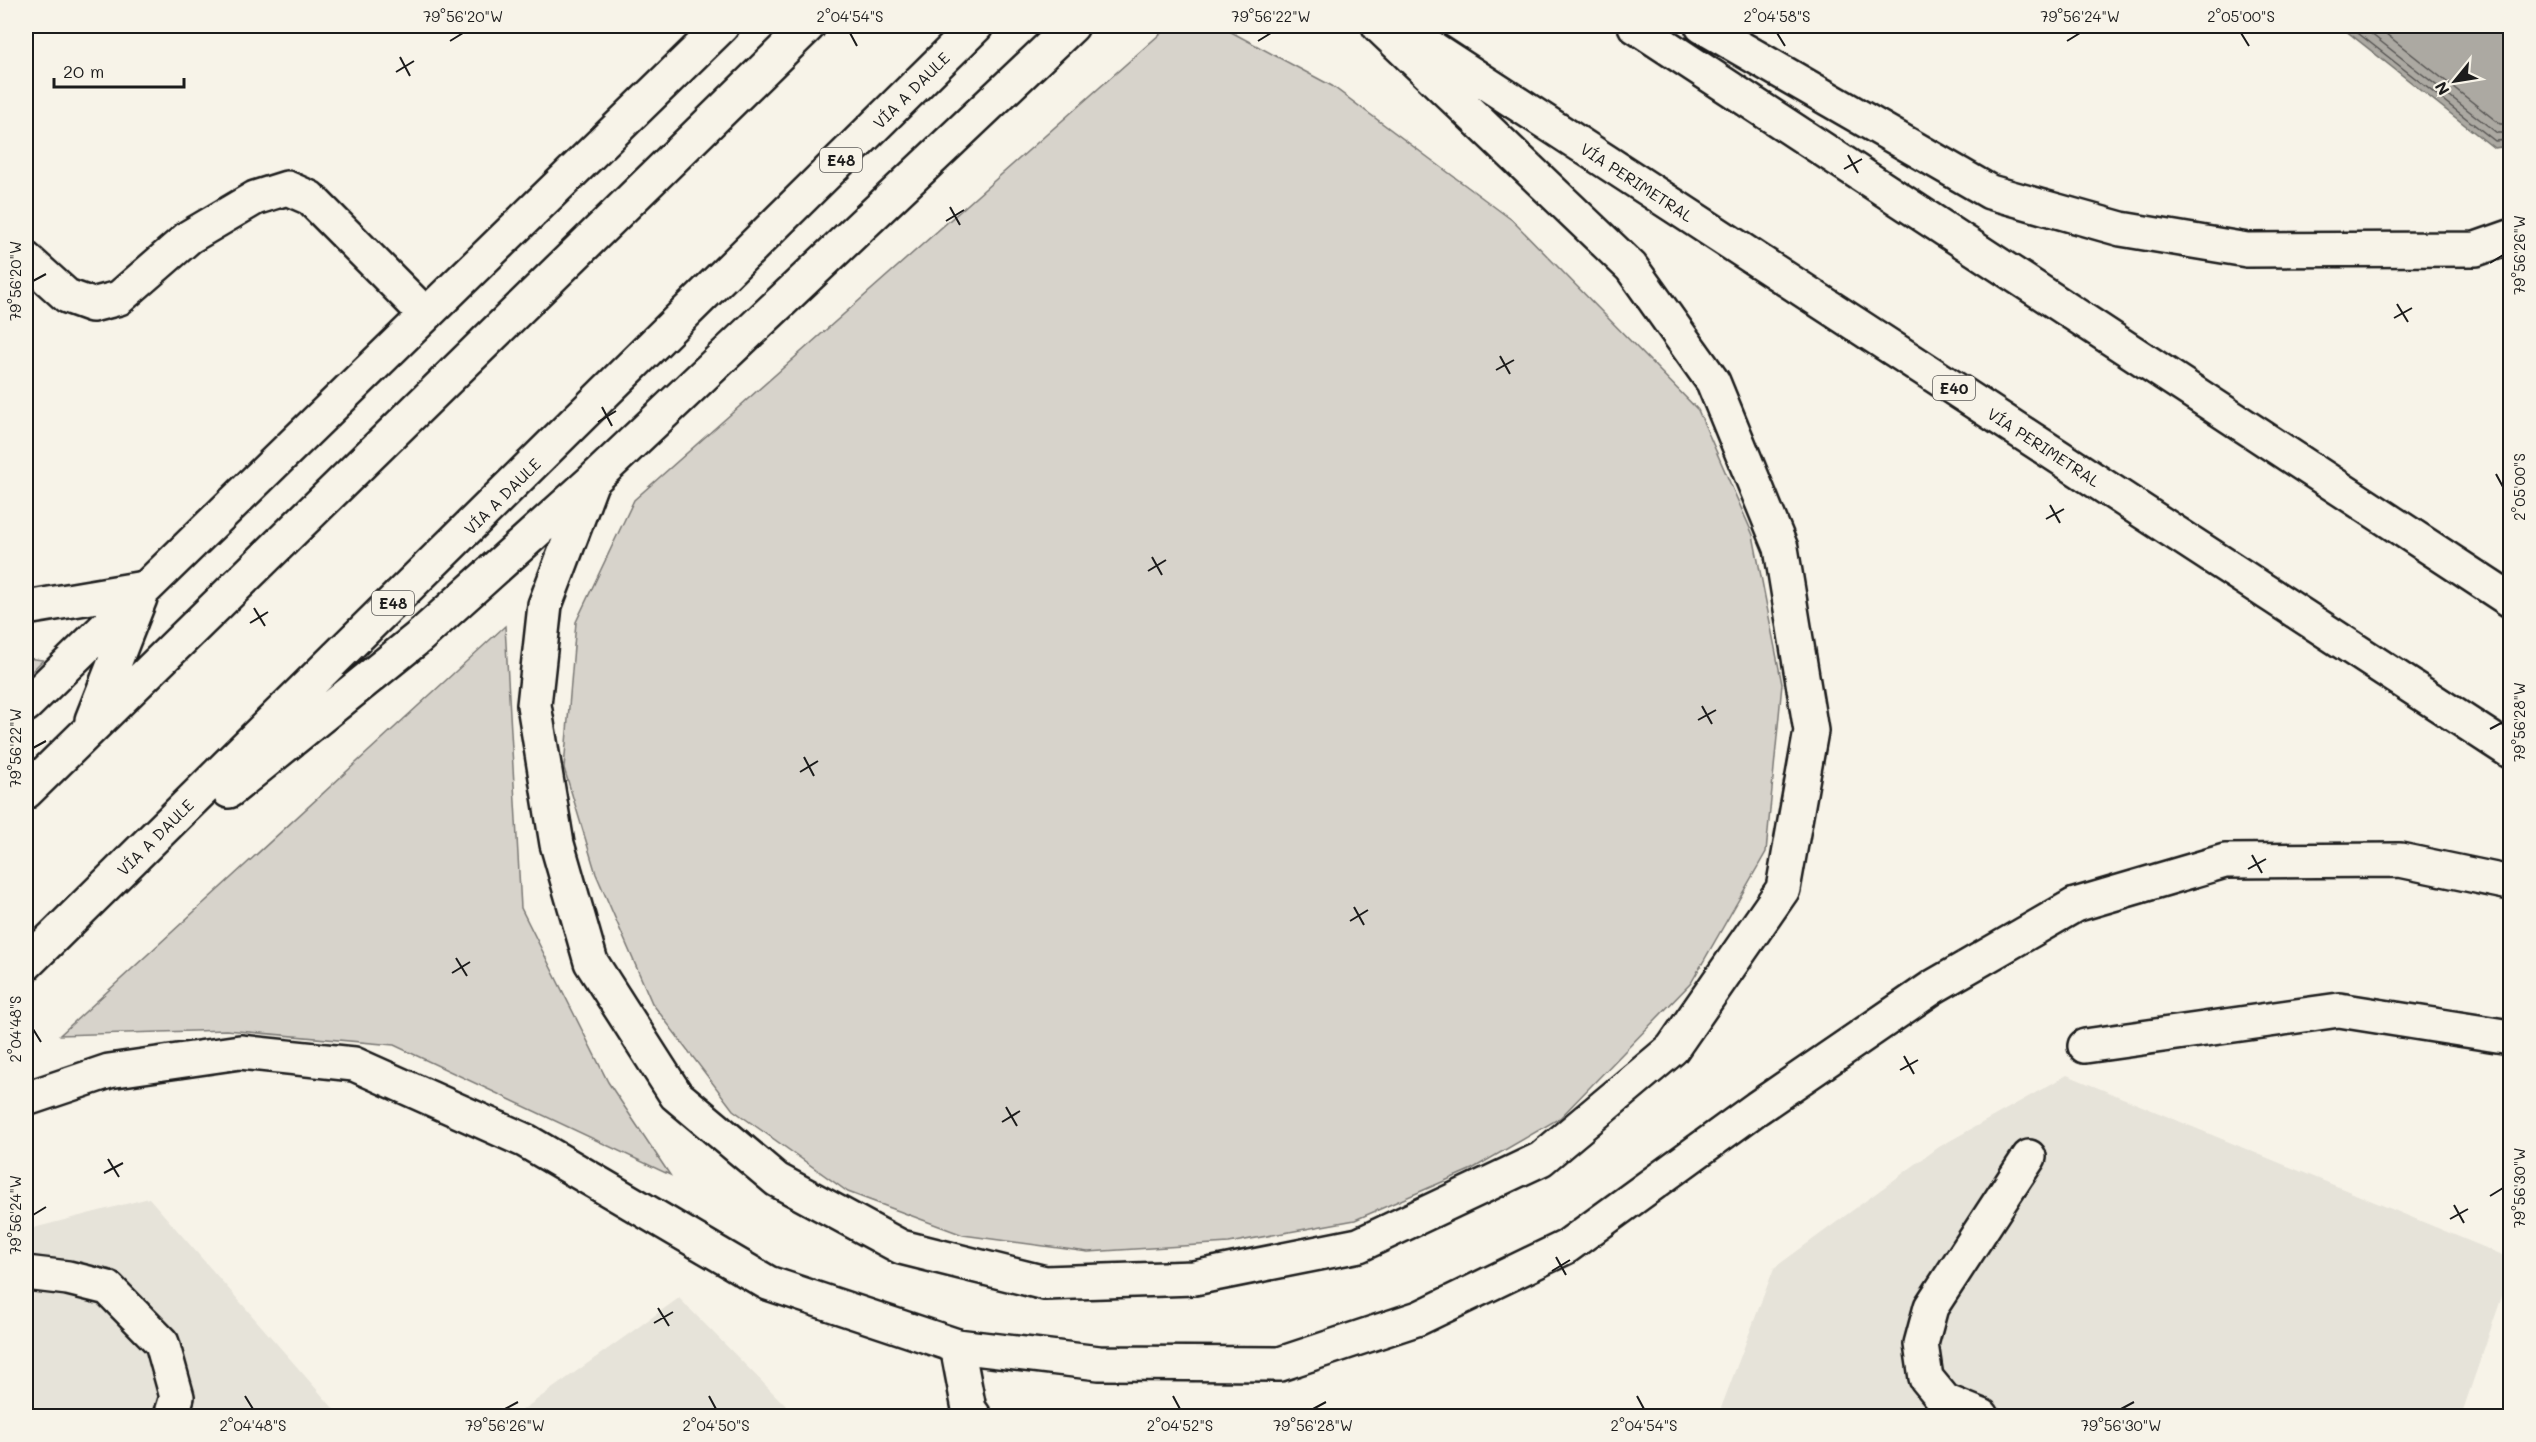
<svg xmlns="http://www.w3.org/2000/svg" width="2536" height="1442" font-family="Mali,sans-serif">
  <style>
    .built { fill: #e6e3d9 }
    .green { fill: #d7d3cb; stroke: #7a7874; stroke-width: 1.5 }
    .water { fill: #aca9a2; stroke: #72716c; stroke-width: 1.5 }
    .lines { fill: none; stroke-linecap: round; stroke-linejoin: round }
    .shore { stroke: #565452; stroke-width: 1.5 }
    .minor-casing { stroke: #1c1c1c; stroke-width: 38 }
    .highway-casing { stroke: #1c1c1c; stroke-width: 38 }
    .minor { stroke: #f7f3e8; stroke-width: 33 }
    .highway { stroke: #f7f3e8; stroke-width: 33 }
    .ticks { fill: none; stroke: #1c1c1c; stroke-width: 2 }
    .labels { text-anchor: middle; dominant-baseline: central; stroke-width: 5; stroke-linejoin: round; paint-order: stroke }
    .shield { fill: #f7f3e8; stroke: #5e5c59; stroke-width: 1.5 }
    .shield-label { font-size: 15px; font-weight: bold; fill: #1c1c1c }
    .street-label { font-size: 16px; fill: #1c1c1c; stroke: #f7f3e8 }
    .neatline { fill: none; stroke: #1c1c1c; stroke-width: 2 }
    .ticks-label { font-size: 15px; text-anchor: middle; fill: #1c1c1c }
  </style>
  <rect width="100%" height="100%" fill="#f7f3e8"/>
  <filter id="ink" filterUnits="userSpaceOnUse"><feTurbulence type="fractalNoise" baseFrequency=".0167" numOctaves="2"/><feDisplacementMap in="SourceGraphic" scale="12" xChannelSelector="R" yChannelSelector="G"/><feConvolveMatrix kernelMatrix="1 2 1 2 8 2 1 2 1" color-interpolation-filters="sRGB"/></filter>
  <g filter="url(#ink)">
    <path class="built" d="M2067,1075l443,183v15l-49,143h-743l56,-148 165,-121z
      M149,1198l191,218h-314v-186z
      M679,1298l117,118h-282z"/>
    <path class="green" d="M1169,26h51l112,60 180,134 186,190 55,125 29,149 -16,168 -75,131 -131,135 -88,51 -117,51 -126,23 -141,9 -125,-17 -115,-43 -115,-82 -81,-107 -56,-129 -32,-106 12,-146 58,-122z
      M505,626l16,282 87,174 62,93 -276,-130 -168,-15 -166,5z
      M26,658l17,2 -17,17z"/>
    <path class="water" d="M2340,26h170v120l-16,2z"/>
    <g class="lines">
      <path class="shore" d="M2349,26l146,115 15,-1
        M2361,26l136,107h13
        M2376,26l124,98h10"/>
      <defs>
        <path id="minor" d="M26,259l41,37 25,9 27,-7 70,-61 66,-39 32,-10 23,10 115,116
          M2085,1046l254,-36 171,27
          M26,1273l42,5 40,10 54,55 15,54 -6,19
          M957,1346l12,63 5,7
          M1982,1416l-37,-15 -19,-23 -5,-34 10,-37 98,-150"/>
        <path id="highway" d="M1635,26l875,574
          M1702,26l288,166 131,37 126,21 229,-1 34,-12
          M1409,33l1101,718
          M592,481l-47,124 -11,100 23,139 34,118 85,133 101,85 124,67 144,36 149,-5 165,-33 182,-86 131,-110 111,-160 28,-158 -30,-183 -68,-166 -82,-115 -252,-241
          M26,608l118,-20
          M26,705l696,-679
          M92,720l48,-122
          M229,791l189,-153 174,-157 480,-455
          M26,792l782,-766
          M26,964l950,-938
          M26,1099l83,-28 131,-19 114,12 172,77 242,142 189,63 142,17 181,1 139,-46 147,-71 191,-139 176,-121 142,-82 150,-44 175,-1 110,23"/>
      </defs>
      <use href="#minor" class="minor-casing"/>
      <use href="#highway" class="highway-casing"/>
      <use href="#minor" class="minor"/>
      <use href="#highway" class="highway"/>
    </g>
  </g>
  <path class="ticks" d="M850,33l7,13M1777,33l8,13M2241,33l8,13M450,41l13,-8M1258,41l13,-8M2067,41l13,-8M400,57l10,19M396,72l18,-11M1848,155l10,18M1844,169l18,-10M950,207l10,18M946,221l18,-11M2490,263l13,-8M33,281l13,-7M2397,304l11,18M2394,318l18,-10M1500,356l10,18M1496,370l18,-10M602,407l10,19M598,422l18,-11M2496,474l7,13M2050,505l10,18M2046,519l18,-10M1152,557l10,18M1148,571l18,-11M254,608l11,18M250,623l18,-11M1702,706l10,18M1698,720l18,-10M2490,729l13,-7M33,748l13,-7M804,757l10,19M800,772l18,-11M2252,855l10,18M2248,869l18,-10M1354,907l10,18M1350,921l18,-11M456,958l11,18M452,973l18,-11M33,1029l8,13M1904,1056l10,18M1900,1070l18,-10M1006,1107l11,19M1002,1122l18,-11M108,1159l11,18M104,1173l19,-10M2490,1196l13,-8M2454,1205l10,18M33,1215l13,-8M2450,1219l18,-10M1556,1257l10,18M1552,1271l18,-11M658,1308l11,18M654,1323l19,-11M245,1396l8,13M709,1396l7,13M1173,1396l7,13M1637,1396l7,13M505,1409l13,-7M1313,1409l13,-7M2121,1409l13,-7"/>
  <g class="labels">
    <g class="shield">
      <rect x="820" y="148" width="42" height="24" rx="4.5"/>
      <rect x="1933" y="376" width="42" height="24" rx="4.5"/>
      <rect x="372" y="591" width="42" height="24" rx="4.5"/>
    </g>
    <g class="shield-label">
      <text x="841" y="160">E48</text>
      <text x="1954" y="388">E40</text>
      <text x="393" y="603">E48</text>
    </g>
    <g class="street-label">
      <text transform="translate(911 90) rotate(-45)">VÍA A DAULE</text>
      <text transform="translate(1637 182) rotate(33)">VÍA PERIMETRAL</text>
      <text transform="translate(2044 447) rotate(33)">VÍA PERIMETRAL</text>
      <text transform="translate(502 496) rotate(-45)">VÍA A DAULE</text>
      <text transform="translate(155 837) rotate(-45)">VÍA A DAULE</text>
    </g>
  </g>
  <rect width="2536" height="1442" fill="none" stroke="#f7f3e8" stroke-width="66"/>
  <g transform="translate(2455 81) rotate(240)" stroke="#f7f3e8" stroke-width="4.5" paint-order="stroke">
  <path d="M0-4.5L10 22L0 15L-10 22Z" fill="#1c1c1c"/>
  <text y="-9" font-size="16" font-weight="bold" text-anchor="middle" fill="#1c1c1c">N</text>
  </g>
  <path d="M54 78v9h130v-9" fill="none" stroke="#1c1c1c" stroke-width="3"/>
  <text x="63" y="78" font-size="18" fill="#1c1c1c" stroke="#f7f3e8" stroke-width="4.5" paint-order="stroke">20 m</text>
  <rect x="33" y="33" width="2470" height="1376" class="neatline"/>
  <g class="ticks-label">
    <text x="463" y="22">79°56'20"W</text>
    <text x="850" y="22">2°04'54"S</text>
    <text x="1271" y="22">79°56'22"W</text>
    <text x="1777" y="22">2°04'58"S</text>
    <text x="2080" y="22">79°56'24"W</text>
    <text x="2241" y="22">2°05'00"S</text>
    <text transform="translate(2520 255) rotate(-90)" y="5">79°56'26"W</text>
    <text transform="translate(16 281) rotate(-90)" y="5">79°56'20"W</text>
    <text transform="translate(2520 487) rotate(-90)" y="5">2°05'00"S</text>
    <text transform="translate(2520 722) rotate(-90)" y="5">79°56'28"W</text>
    <text transform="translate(16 748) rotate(-90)" y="5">79°56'22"W</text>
    <text transform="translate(16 1029) rotate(-90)" y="5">2°04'48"S</text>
    <text transform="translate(2520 1188) rotate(-90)" y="5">79°56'30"W</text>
    <text transform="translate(16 1215) rotate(-90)" y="5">79°56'24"W</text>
    <text x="253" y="1431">2°04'48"S</text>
    <text x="505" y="1431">79°56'26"W</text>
    <text x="716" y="1431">2°04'50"S</text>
    <text x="1180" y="1431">2°04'52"S</text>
    <text x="1313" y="1431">79°56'28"W</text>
    <text x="1644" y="1431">2°04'54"S</text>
    <text x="2121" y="1431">79°56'30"W</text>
  </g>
</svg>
